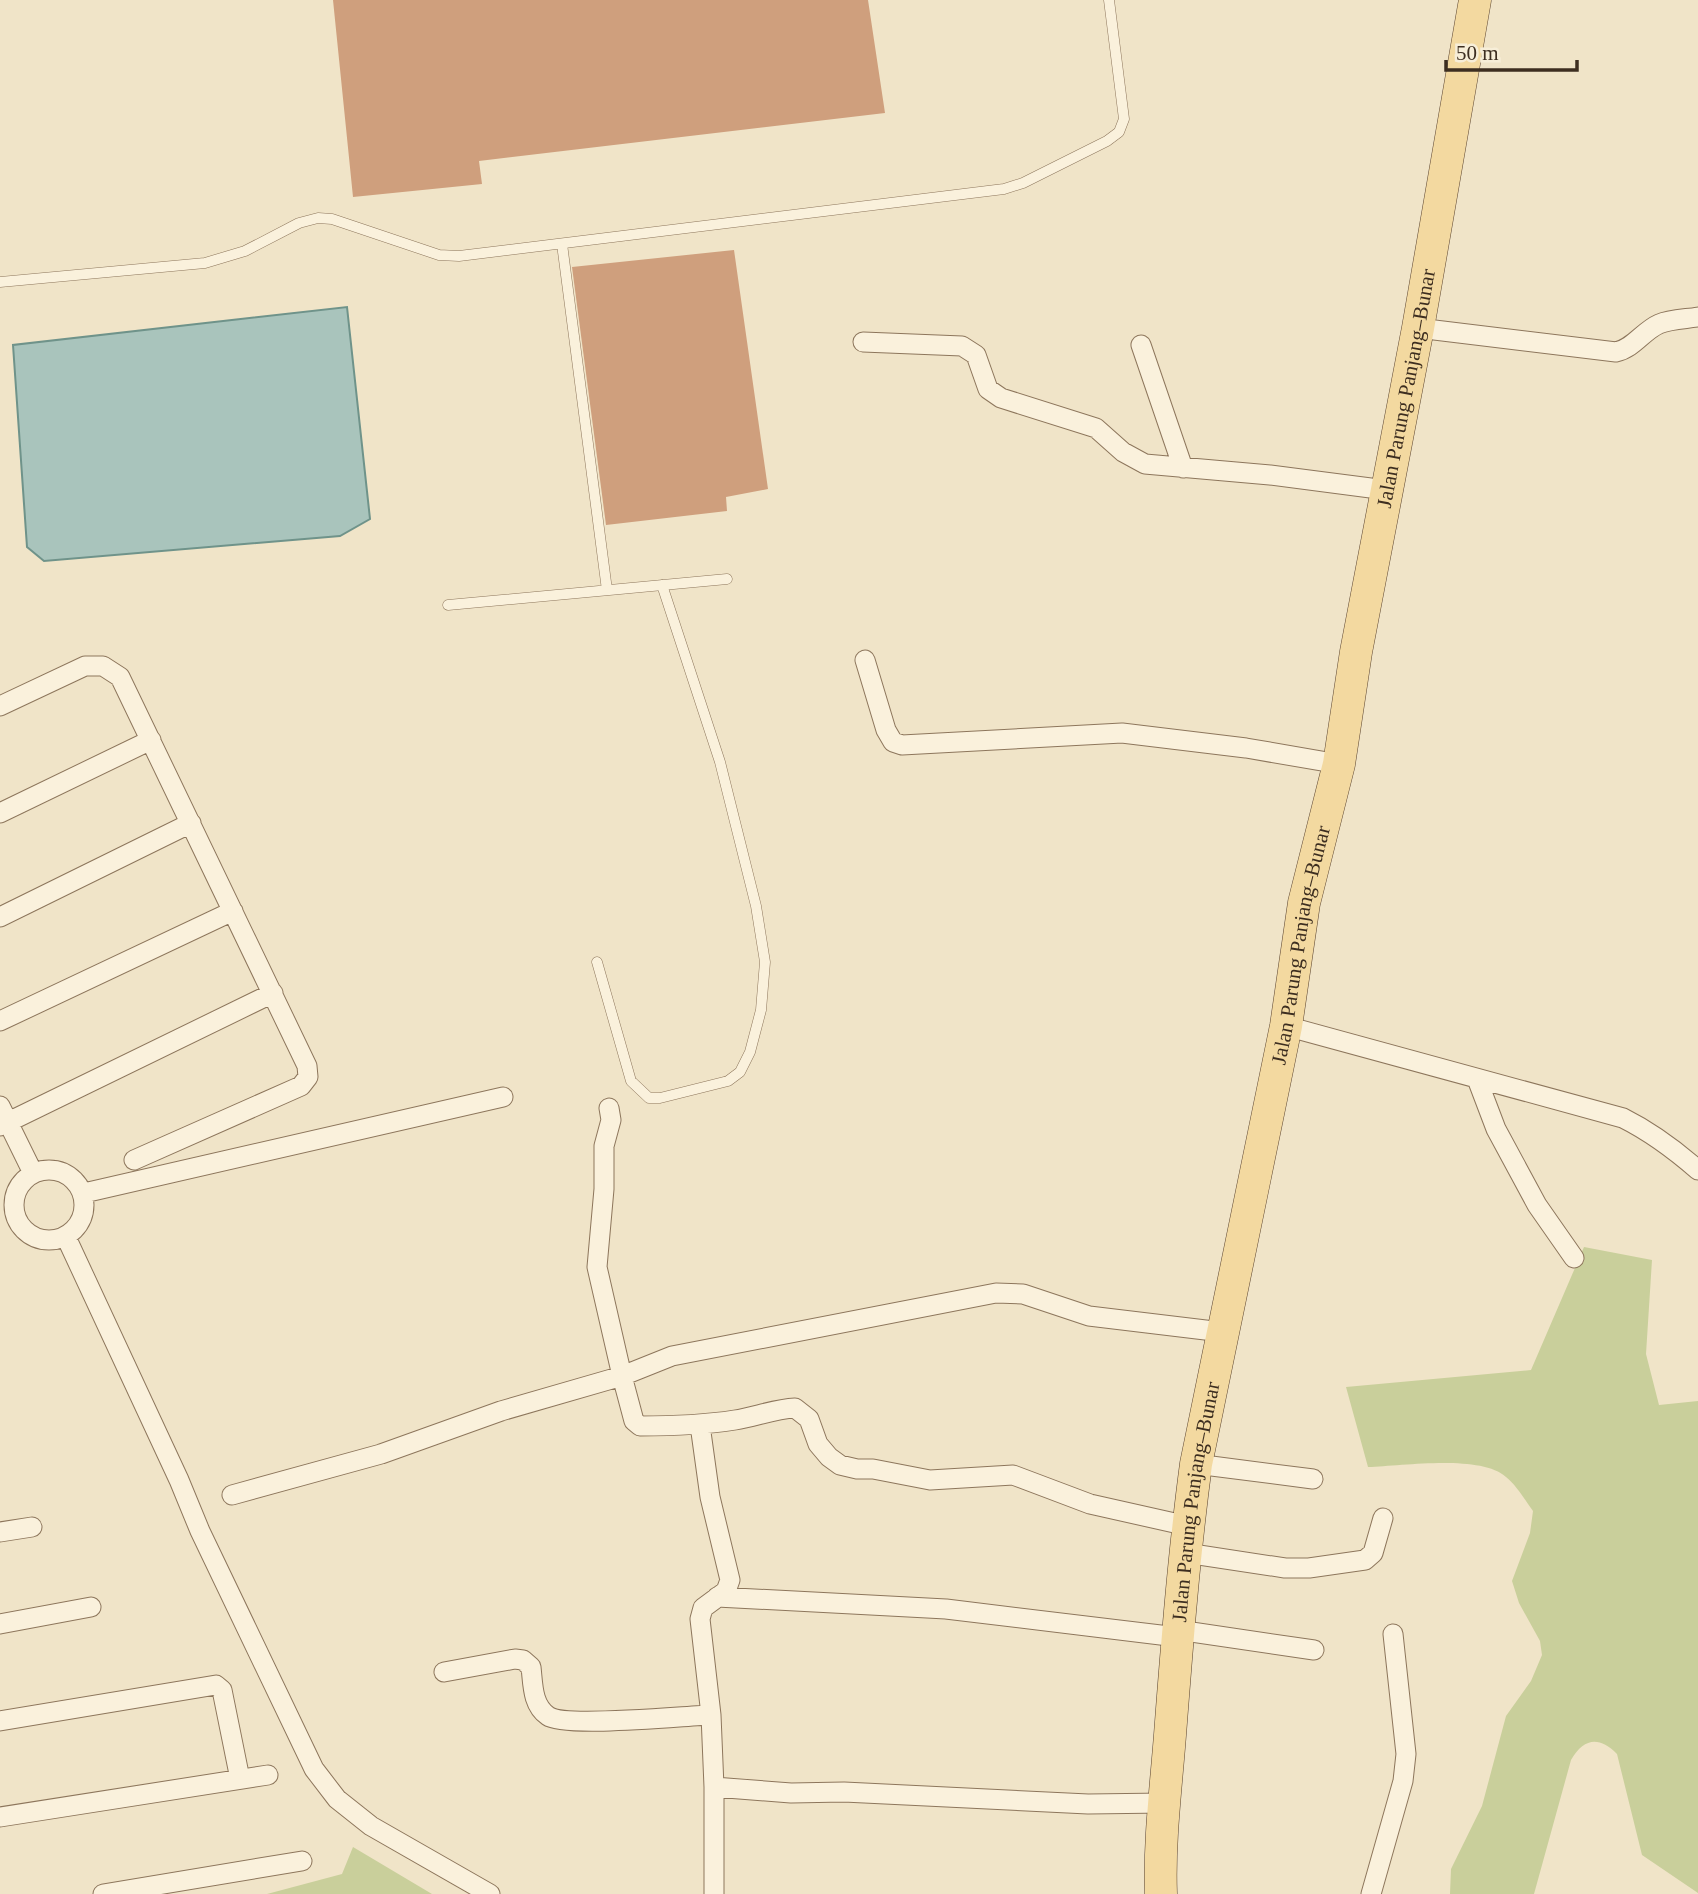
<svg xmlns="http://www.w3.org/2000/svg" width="1698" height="1894" font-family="Georgia,serif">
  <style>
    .green { fill: #c9cf9b }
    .water { fill: #a9c4bc; stroke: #6f938a; stroke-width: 2 }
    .building { fill: #cf9f7d }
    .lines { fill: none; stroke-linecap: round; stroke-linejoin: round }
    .service-casing { stroke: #8d765c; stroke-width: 11 }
    .minor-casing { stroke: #8d765c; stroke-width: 21 }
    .primary-casing { stroke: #5b4430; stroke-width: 33 }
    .service { stroke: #faf1dc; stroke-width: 10 }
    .minor { stroke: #faf1dc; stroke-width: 19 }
    .primary { stroke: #f3d9a0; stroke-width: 32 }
    .labels { text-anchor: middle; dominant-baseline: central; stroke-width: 5; stroke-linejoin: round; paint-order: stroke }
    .street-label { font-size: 21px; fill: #3d2e20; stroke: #f7eed8 }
  </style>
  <rect width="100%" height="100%" fill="#f0e4c8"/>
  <path class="green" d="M1584,1247l68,13 -6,94 13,51 39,-4v492l-56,-38 -25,-101c-18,-18 -33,-16 -46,6l-37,134h-84l1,-25 31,-63 24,-90 25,-35 11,-26 -2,-14 -21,-38 -7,-22 18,-48 3,-22c-8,-11 -16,-25 -27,-34 -25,-23 -104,-11 -138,-10l-22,-80 185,-17z
    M353,1847l79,47h-165l75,-20z"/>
  <path class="water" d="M347,307l23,212 -30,17 -296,25 -17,-14 -14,-202z"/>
  <path class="building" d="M333,0h535l17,113 -406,48 3,23 -129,13z
    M734,250l34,239 -42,8 1,14 -121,14 -34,-258z"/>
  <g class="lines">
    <defs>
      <path id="service" d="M562,244l45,346
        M0,282l205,-19 40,-12 54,-28 19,-5 14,1 107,36 20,1 545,-67 19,-6 84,-42 12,-9 5,-13 -15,-119
        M448,605l279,-26
        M597,962l34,119 18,17h11l68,-17 12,-9 10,-20 11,-42 4,-48 -9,-56 -36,-144 -58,-177"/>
      <path id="minor" d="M1418,328l198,24c18,-4 27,-21 43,-28 11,-5 27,-5 39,-7
        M863,342l99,4 14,9 12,34 13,9 95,30 27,24 22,12 125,11 116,15
        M1141,345l42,123
        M865,660l21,70 7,12 9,3 220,-12 124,15 93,16
        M0,706l85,-40h18l17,11 187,389 1,11 -7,9 -167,74
        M0,813l151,-73
        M0,917l191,-94
        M0,1021l233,-110
        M1286,1026l337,92c28,14 52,32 75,52
        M1477,1079l19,50 41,76 37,53
        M0,1106l33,67
        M609,1108l2,12 -7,26v43l-7,78 25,109 12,45 6,5c32,0 63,-1 95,-6 20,-3 39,-11 60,-12l14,11 9,25 11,13 11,8 17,4h16l57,11 83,-5 77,29 98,22
        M0,1126l273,-133
        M14 1205a35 35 0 1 1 70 0a35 35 0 1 1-70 0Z
        M84,1193l419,-96
        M66,1237l113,243 21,51 114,238 23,30 34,27 119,68
        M700,1425l10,72 20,83 -4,11 -23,17 -3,11 11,96 3,72
        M1196,1464l117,15
        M232,1495l149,-41 120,-43 121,-35 50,-20 324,-63 27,1 66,22 133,16
        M0,1532l32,-5
        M1186,1553l99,15h24l56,-8 8,-7 10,-35
        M717,1597l229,12 231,28
        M0,1624l91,-17
        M1178,1630l136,20
        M444,1672l71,-13 8,1 8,7c2,17 1,38 17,49 17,12 135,0 163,-1
        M0,1721l216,-36 6,5 18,89
        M0,1817l268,-42
        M103,1894l199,-33
        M714,1894v-107l77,6 53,-1 244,12 77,-1
        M1371,1894l32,-113 3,-27 -13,-120"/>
      <g id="primary">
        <path id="s1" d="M1161,1894c-2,-53 5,-107 9,-159 7,-91 14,-181 26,-271l90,-438 18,-123 35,-139 17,-112 62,-324 57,-328"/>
      </g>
    </defs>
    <use href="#service" class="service-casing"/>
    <use href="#minor" class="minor-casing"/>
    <use href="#primary" class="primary-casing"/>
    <use href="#service" class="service"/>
    <use href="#minor" class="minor"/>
    <use href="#primary" class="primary"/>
  </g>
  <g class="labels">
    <g class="street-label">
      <text stroke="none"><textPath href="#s1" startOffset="1528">Jalan Parung Panjang–Bunar</textPath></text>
      <text stroke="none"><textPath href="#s1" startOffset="961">Jalan Parung Panjang–Bunar</textPath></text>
      <text stroke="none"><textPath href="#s1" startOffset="394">Jalan Parung Panjang–Bunar</textPath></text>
    </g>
  </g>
  <path d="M1446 60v10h131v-10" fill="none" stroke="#3d2e20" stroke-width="3.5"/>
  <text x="1456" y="60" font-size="21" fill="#3d2e20" stroke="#f7eed8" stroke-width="5" paint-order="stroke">50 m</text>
</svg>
